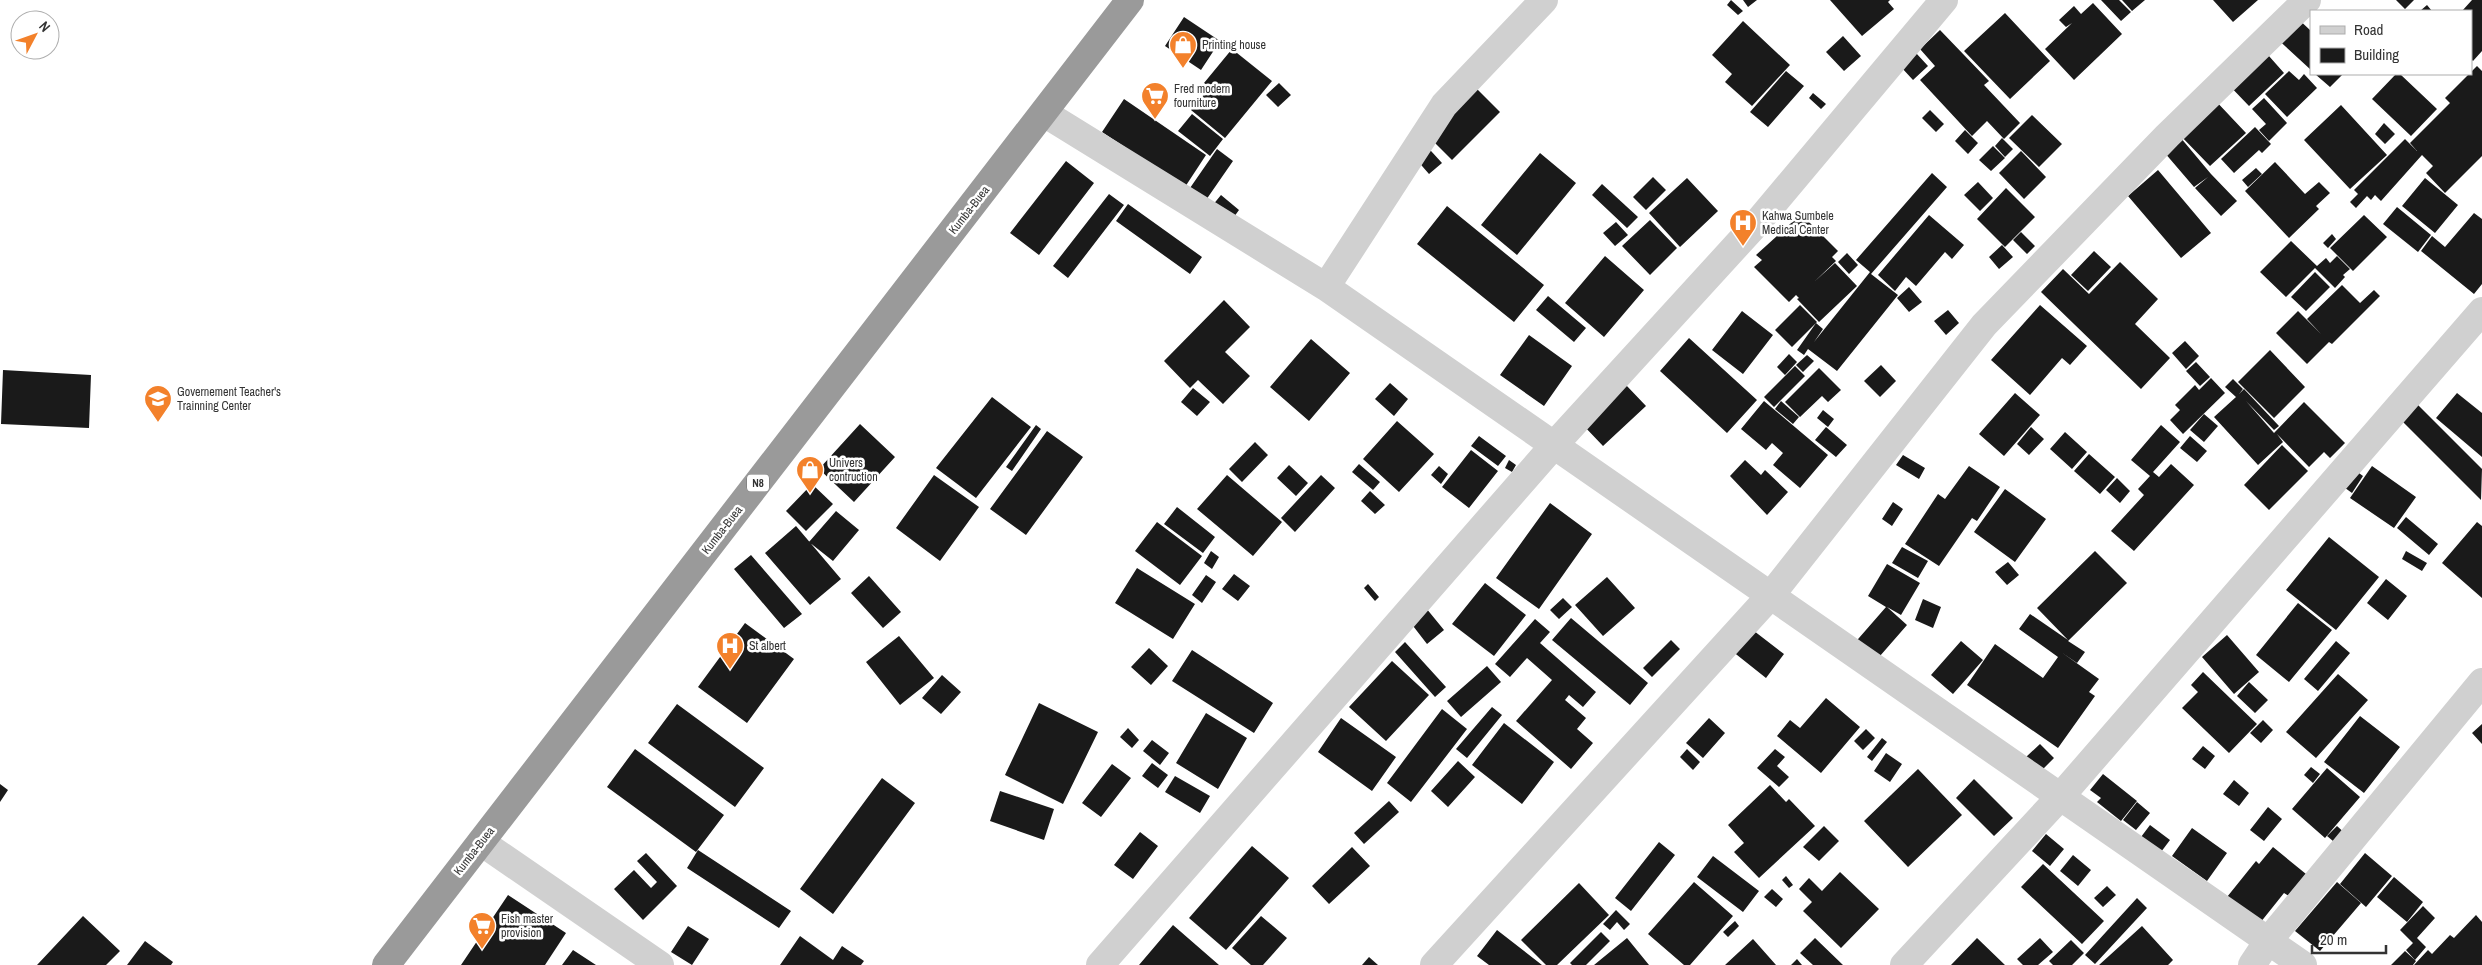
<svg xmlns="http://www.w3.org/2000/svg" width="2482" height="965" font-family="'Archivo Narrow',sans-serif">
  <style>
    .building { fill: #1a1a1a }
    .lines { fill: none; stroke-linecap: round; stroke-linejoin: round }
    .street { stroke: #d0d0d0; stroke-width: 28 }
    .highway { stroke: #9a9a9a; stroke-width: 28 }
    .labels { text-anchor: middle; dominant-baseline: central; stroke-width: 5; stroke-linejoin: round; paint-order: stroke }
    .shield { fill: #fff; stroke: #707070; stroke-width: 1 }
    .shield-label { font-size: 11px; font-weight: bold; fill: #333 }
    .poi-label { font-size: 12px; fill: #333; stroke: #fff; text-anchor: start }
    .street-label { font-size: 12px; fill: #333; stroke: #fff }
  </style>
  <rect width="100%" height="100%" fill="#fff"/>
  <path class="building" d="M1731,0l12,11 -5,4 -11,-10z
    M1743,0h14l-9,7z
    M1830,0h60l-2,2 6,7 -32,27z
    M2101,0h18l12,12 -10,9z
    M2122,0h23l-13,11z
    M2213,0h45l-25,22z
    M2396,0h18l-9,9z
    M2472,0h10v51l-9,10 -2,-2v-48h-9z
    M2093,3l29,31 -48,46 -29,-31 27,-26 -6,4 -7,-7 15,-14 7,8z
    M2427,5l5,6h-12z
    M2005,13l45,48 -40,38 -46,-48z
    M2294,15l17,16v39l-37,-34z
    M1184,17l36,24 -19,29 -36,-24z
    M1743,21l47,44 -38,41 -27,-24 7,-8 -20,-19z
    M1940,30l49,51 -5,4 36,38 -16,16 -17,-18 -15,15 -52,-56 15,-14 -15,-17z
    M1843,36l18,20 -17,15 -18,-19z
    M2261,47l23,26 -35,33 -24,-25z
    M1232,49l40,32 -47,57 -34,-28 19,-23 -6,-4z
    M1916,53l12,13 -15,14 -12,-13z
    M2477,66l5,5v85l-37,37 -19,-20 7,-7 -11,-11 -41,46 -6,-6 -4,5 -4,-4 -11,12 -6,-6 8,-8 -4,-4 51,-51 12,12 -7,-8 40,-40 -5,-5z
    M1786,71l18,15 -36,41 -18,-15z
    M2289,71l10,9 5,-6 13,14 -30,29 -22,-23z
    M2315,74h28l-13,13z
    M2396,74h4l37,35 -26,27 -39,-37z
    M1279,83l12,12 -13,12 -12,-12z
    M1472,84l28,28 -48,48 -28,-28z
    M1813,93l13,11 -5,5 -12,-11z
    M2213,98l33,35 -36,33 -33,-34z
    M2264,98l23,25 -18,18 -10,-11 7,-6 -14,-15z
    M1124,99l82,56 -21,32 -83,-55z
    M2341,105l46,50 -37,34 -46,-49z
    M1930,110l14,14 -8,8 -14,-14z
    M1192,114l31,25 -13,17 -32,-25z
    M2032,115l30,29 -23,23 -30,-29z
    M2384,123l11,11 -10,10 -10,-10z
    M2255,127l16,17 -9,9 -3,-3 -25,23 -13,-14z
    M1965,130l13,13 -10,11 -13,-13z
    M2175,131l36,43 26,27 -16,15 -26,-28 13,-11 -14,10 -36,-42z
    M2002,138l11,11 -8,8 -10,-11z
    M1421,140l21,23 -13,11 -20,-23z
    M1993,146l12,12 -14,13 -12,-11z
    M1217,149l16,12 -27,39 -16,-12z
    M2021,151l25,26 -22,22 -25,-26z
    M1540,153l36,30 -59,72 -36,-30z
    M1066,161l28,22 -55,72 -29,-22z
    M2275,162l30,32 14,-12 11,11 -14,13 3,3 -30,29 -44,-47z
    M2256,168l6,6 -14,13 -6,-7z
    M2158,170l53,63 -30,25 -53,-62z
    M1932,173l15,14 -76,87 27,21 -61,76 -29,-22 -4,6 -7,-5 19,-27 7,6 -9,13 56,-70 -14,-12z
    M1653,177l13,13 -20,20 -13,-13z
    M1687,178l31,33 -38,36 -31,-34z
    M2425,178l33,27 -23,28 -33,-27z
    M1978,182l15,16 -13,13 -16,-16z
    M1602,184l36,33 -11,11 -35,-33z
    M2006,188l29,29 -30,30 -28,-28z
    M1109,194l15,11 -56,73 -15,-12z
    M1221,195l18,15 -8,11 -19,-15z
    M1128,204l74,53 -12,17 -74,-53z
    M1447,206l97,79 -30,37 -97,-78z
    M2397,207l34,28 -13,17 -35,-28z
    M2474,213l8,6v65l-8,10 -53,-43 11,-15 13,11z
    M1801,214l37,37 -6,6 4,4 -22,21 21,-19 22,23 -38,36 -22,-23 2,-1 -3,-3 -7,7 -35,-35 8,-7 -6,-5z
    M1929,215l35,30 -12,14 -7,-7 -29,34 -10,-9 -11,14 -17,-16z
    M2364,215l23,22 -34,34 -23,-23z
    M1650,220l27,28 -27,27 -28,-29z
    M1616,222l12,13 -13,11 -12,-13z
    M2021,232l14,14 -8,8 -14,-14z
    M2332,234l4,5 -8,9 -5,-5z
    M2291,241l26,25 9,-8 4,5 7,-7 13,13 -7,6 2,2 -10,11 -20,-20 -29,29 -26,-25z
    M2002,245l11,12 -14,12 -10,-12z
    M2094,251l17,16 -23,24 -17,-16z
    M1847,253l11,12 -9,9 -11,-12z
    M1605,256l39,34 -40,47 -39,-34z
    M2120,262l38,37 -23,25 35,34 -29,31 -100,-97 22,-23 26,25z
    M2315,272l15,15 -24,24 -15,-14z
    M2342,285l18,18 14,-13 6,6 -48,48 -3,-2 -22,22 -31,-31 22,-22 23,23 -14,-15z
    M1909,287l13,15 -13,10 -12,-14z
    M1548,296l38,32 -12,14 -38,-32z
    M1224,300l26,27 -25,25 25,24 -27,28 -25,-24 -8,8 -26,-27z
    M1800,305l17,17 -25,25 -17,-17z
    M2040,305l47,41 -17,19 -8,-7 -32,37 -39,-35z
    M1948,310l11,13 -13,12 -12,-14z
    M1742,311l31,24 -30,39 -31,-24z
    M1529,335l43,31 -28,40 -44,-31z
    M1689,338l68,62 -30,33 -67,-62z
    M1311,339l39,34 -41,48 -39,-34z
    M2185,341l14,15 -13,13 -14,-16z
    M2270,350l35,37 -31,31 -36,-36z
    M1789,354l8,8 -12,13 -8,-8z
    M1807,355l7,6 -11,11 -7,-7z
    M2196,362l14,15 -10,9 -14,-15z
    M1881,365l15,16 -16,16 -16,-16z
    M1795,366l10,10 -31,31 -10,-10z
    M1819,368l22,22 -13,12 -6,-6 -22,21 -15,-15z
    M3,370l88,5 -2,53 -88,-4z
    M2211,378l14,15 -42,41 -13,-14 10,-10 -5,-5 20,-20 4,5z
    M2233,379l10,10 -4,5 5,-5 35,37 -5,4 -28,-29 28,32 30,-31 41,41 -15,15 -6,-6 -15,15 -32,-33 6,8 -25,23 -44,-48 22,-20 -11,-10z
    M1390,383l18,16 -14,17 -19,-17z
    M1626,385l20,21 -43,40 -20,-21z
    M1193,388l17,14 -13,14 -16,-14z
    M2015,393l25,22 -36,41 -25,-22z
    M2457,393l25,20v44l-46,-39z
    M992,397l39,30 -55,71 -40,-30z
    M1764,401l64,54 -28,33 -27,-23 10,-12 -11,-10 -6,7 -25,-21z
    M1781,401l18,16 -6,7 -18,-15z
    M2417,404l65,65 -1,31 -80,-80z
    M1823,410l11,9 -6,8 -11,-9z
    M2204,414l14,12 -14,16 -14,-12z
    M1397,421l37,33 -35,38 -36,-33z
    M860,424l35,33 -41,45 -35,-33z
    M1036,425l5,4 -29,42 -6,-4z
    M2161,425l19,17 -27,30 6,5 12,-13 23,21 -60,66 -23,-20 33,-36 -6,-6 12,-13 -19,-16z
    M1826,427l21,18 -11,12 -21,-17z
    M2031,427l13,12 -15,16 -12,-11z
    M1047,431l36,26 -57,78 -36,-26z
    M2065,432l22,20 -15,17 -22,-20z
    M1479,436l27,20 -8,10 -27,-20z
    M2190,436l17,15 -10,11 -17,-14z
    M1255,442l13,13 -26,27 -13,-13z
    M2282,445l26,26 -39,39 -25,-25z
    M1471,450l27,21 -29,37 -27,-21z
    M2089,454l26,23 -15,17 -26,-23z
    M1903,455l22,13 -6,11 -23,-14z
    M1509,460l7,5 -4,7 -7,-4z
    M1745,460l16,15 4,-5 23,22 -21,23 -37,-39z
    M1359,464l21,18 -7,8 -21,-18z
    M1289,465l19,18 -12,13 -19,-18z
    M1439,466l9,8 -7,10 -10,-9z
    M1969,466l31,21 -23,34 -5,-3 -33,48 -34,-22 33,-50 7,5z
    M2372,466l44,31 -22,31 -44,-30z
    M2352,468l11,8 -11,17 -11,-8z
    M934,475l45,32 -39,54 -44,-33z
    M1227,475l55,47 -29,34 -56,-47z
    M1321,475l14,13 -40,44 -14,-14z
    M2117,478l13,13 -10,12 -14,-13z
    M812,484l21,20 -27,27 -20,-20z
    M2005,489l41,30 -31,43 -41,-30z
    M1370,491l15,14 -10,9 -14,-13z
    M1893,502l10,7 -11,17 -10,-7z
    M1550,503l42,31 -53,75 -43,-31z
    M1177,507l38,30 -12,16 -39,-29z
    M836,511l23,19 -26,31 -24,-19z
    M2406,517l32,27 -9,11 -32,-27z
    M1157,522l45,34 -22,29 -45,-34z
    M2477,522l5,4v72l-40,-35z
    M796,526l45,53 -31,26 -45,-52z
    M2329,537l50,40 -43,53 -50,-40z
    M1902,547l26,14 -10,17 -26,-15z
    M1211,551l8,6 -7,12 -8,-6z
    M2095,551l32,32 -59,58 17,11 -8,11 -16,-11 38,27 -10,13 6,4 -37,52 -91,-63 28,-41 48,34 15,-21 -39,-28 11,-15 38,26 -31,-32z
    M2406,551l21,12 -5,8 -20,-12z
    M751,555l51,59 -18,14 -50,-59z
    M2008,562l11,13 -12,10 -12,-13z
    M1887,564l33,19 -19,32 -14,-8 20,18 -34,39 -21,-18 34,-39 -18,-11z
    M1137,568l58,36 -22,35 -58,-36z
    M1234,574l16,12 -12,15 -16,-12z
    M1206,575l10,7 -14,21 -10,-8z
    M869,576l32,36 -18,16 -32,-35z
    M1607,577l28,31 -32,28 -28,-31z
    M2386,579l21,17 -19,24 -21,-17z
    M1485,583l41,32 -32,41 -42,-32z
    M1368,584l11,13 -4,4 -11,-13z
    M1563,598l9,9 -13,12 -9,-9z
    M1923,599l18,8 -8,21 -18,-8z
    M2298,603l34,27 -43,52 -33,-27z
    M1426,608l18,22 -17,14 -17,-22z
    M1571,618l77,65 -18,22 -78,-65z
    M1535,619l15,13 -10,11 56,49 -13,15 -14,-12 -4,5 21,18 -9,11 16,14 -22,26 -55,-48 36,-41 -25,-22 -17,19 -15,-13z
    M745,623l49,36 -47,64 -49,-36z
    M1745,624l39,30 -18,24 -39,-31z
    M2227,635l32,37 -25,22 -32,-37z
    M899,636l35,42 -34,27 -34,-43z
    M1671,640l9,9 -28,28 -9,-9z
    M1961,641l22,19 -30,34 -22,-19z
    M2336,641l14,12 -32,38 -14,-12z
    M1405,642l41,45 -11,10 -40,-45z
    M1149,648l19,18 -17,19 -20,-18z
    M1192,650l81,53 -19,30 -82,-52z
    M1392,661l37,34 -43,46 -37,-34z
    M1487,666l14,16 -40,35 -14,-16z
    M2203,672l54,52 -28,29 -47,-45 16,-16 -7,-7z
    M2338,674l30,26 -52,58 -30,-26z
    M942,675l19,17 -20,22 -19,-16z
    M2249,682l19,18 -13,13 -18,-17z
    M1826,698l34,29 -39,46 -44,-37 13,-16 10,8z
    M1039,703l59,29 -35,72 -58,-29z
    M677,704l87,64 -29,39 -87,-64z
    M1492,707l10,8 -35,43 -11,-9z
    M1442,709l25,20 -56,73 -24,-19z
    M1206,713l41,25 -29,51 -42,-26z
    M2360,716l40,31 -36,46 -40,-31z
    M1341,718l55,39 -24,34 -54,-39z
    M1709,718l16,15 -22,25 -17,-15z
    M2263,720l10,10 -12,13 -11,-10z
    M1504,723l50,39 -32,42 -50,-39z
    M2482,724v20l-10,-11z
    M1128,728l11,12 -7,8 -12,-11z
    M1866,729l9,9 -12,12 -9,-9z
    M1882,738l5,4 -15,19 -5,-4z
    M1152,740l17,13 -9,12 -17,-14z
    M2040,744l14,14 -13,13 -15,-14z
    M2203,746l12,10 -10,13 -13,-10z
    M635,749l89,66 -28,37 -89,-65z
    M1687,749l13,13 -7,8 -13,-13z
    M1775,749l10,8 -8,9 12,11 -10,10 -22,-19z
    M1886,753l16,11 -12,18 -16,-11z
    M1458,761l17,16 -27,30 -17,-16z
    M1152,763l16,12 -10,13 -16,-12z
    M1112,764l19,14 -30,39 -19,-14z
    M2311,767l9,7 -7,9 -9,-8z
    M2327,768l33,29 -35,41 -33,-29z
    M1918,769l44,46 -54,52 -44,-46z
    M2103,774l34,27 -16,20 -24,-19 4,-4 -11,-8z
    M1175,776l35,20 -10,17 -35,-21z
    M882,778l33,25 -82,111 -33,-25z
    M1974,779l39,39 -19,18 -38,-38z
    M2234,780l15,13 -10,13 -16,-12z
    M0,784l8,6 -8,12z
    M1770,785l16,17 3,-3 26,27 -56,52 -25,-26 10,-9 -16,-18z
    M1000,791l54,18 -10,31 -54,-19z
    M1389,801l10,11 -35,32 -10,-11z
    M2137,802l13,11 -14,17 -13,-10z
    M2268,807l14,12 -18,22 -14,-11z
    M2150,825l20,15 -15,20 -20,-15z
    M1824,826l15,15 -20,20 -16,-14z
    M2337,826l11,10 -9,10 -12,-10z
    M2192,828l35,25 -20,28 -35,-25z
    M1140,832l18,14 -25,33 -19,-14z
    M2046,834l18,15 -14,17 -18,-15z
    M1659,842l16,13 -44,56 -16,-13z
    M1252,846l37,32 -63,72 -37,-32z
    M1352,847l18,19 -41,38 -17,-18z
    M2273,847l33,27 -17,22 -5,-3 -24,30 -33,-26 29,-36 3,3z
    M698,850l93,61 -12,17 -92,-60z
    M646,853l31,33 -34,34 -29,-31 20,-19 17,18 6,-6 -20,-21z
    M2365,853l27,23 -26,31 -26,-23z
    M2073,855l18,15 -13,16 -18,-15z
    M1713,856l46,35 -16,21 -46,-35z
    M2043,864l61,57 -22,23 -61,-57z
    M1840,872l39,37 -38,39 -38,-37 9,-9 -13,-13 10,-11 13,13z
    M1786,876l7,9 -4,3 -7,-8z
    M2394,877l29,25 -16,20 -30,-25z
    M1694,882l39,34 -43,49h-6l-36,-31z
    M2337,882l24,21 -41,48 -25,-20z
    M1579,883l30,32 -52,50h-11l-25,-25z
    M2107,886l9,9 -13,12 -9,-9z
    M1772,889l11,10 -7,8 -12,-10z
    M508,895l58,38 -21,32h-84z
    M2137,898l10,10 -52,56 -10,-9z
    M2423,906l12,12 -18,20 9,9 -11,13 -9,-10 7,-7 -13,-13z
    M1616,910l14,14 -6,6 -7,-8 -7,8 -7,-6z
    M2476,915l6,7v43h-68l14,-15 4,4 18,-19 4,3z
    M83,916l37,35 -14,14h-69z
    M1261,916l26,22 -24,27h-12l-19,-17z
    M1735,921l4,5 -11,11 -5,-5z
    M1173,925l46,40h-80z
    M688,926l21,13 -17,26 -21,-13z
    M2142,926l31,34 -5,5h-69z
    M1497,930l45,35h-53l-12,-9z
    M1601,932l9,9 -24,24h-14l-2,-2z
    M800,936l33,24 9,-14 22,15 -3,4h-81z
    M1627,938l22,27h-55z
    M1815,938l28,27h-30l-13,-12z
    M1977,938l28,27h-54z
    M2040,938l13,14 -15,13h-15l-6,-6z
    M1753,939l23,26h-51z
    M2071,940l13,13 -12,12h-19l-4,-4z
    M145,941l28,21 -2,3h-44z
    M573,950l23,15h-34z
    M2405,951l11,10 -3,4h-22z
    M1369,957l9,8h-16z
    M1797,959l5,6h-11z"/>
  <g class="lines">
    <path class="street" d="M1044,113l282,174 977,678
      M1326,287l118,-182 100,-105
      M481,842l179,123
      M1100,965l455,-521 202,-221 187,-223
      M1434,965l337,-370 213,-270 183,-189 140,-136
      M1904,965l156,-168 422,-486
      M2252,965l16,-24 214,-259"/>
    <path class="highway" d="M386,965l744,-965"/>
  </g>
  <defs>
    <symbol id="shop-pin" viewBox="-11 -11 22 30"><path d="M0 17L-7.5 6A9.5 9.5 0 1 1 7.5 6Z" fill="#f3812b" stroke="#fff"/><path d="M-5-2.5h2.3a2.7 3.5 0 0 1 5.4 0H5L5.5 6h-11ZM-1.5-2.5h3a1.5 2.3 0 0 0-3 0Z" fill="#fff"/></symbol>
    <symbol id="supermarket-pin" viewBox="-11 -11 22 30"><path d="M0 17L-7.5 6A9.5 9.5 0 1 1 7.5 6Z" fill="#f3812b" stroke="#fff"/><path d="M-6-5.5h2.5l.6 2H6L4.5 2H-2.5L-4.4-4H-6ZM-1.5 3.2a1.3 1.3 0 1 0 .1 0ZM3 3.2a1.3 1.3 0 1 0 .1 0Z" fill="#fff"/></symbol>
    <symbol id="hospital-pin" viewBox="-11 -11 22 30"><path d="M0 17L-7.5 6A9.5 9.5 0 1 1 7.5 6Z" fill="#f3812b" stroke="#fff"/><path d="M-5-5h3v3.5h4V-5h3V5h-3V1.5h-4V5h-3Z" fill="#fff"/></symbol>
    <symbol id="school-pin" viewBox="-11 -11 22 30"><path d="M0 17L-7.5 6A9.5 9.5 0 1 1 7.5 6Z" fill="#f3812b" stroke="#fff"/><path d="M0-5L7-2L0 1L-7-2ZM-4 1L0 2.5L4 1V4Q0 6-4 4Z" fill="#fff"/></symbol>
  </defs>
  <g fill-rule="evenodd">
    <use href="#shop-pin" x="1167" y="29" width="32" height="43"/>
    <use href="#supermarket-pin" x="1139" y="80" width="32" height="43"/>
    <use href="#hospital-pin" x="1727" y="207" width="32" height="43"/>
    <use href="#school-pin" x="142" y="383" width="32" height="43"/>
    <use href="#shop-pin" x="794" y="454" width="32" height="43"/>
    <use href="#hospital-pin" x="714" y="630" width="32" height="43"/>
    <use href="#supermarket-pin" x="466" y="910" width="32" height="43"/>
  </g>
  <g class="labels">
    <rect class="shield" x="747" y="474.5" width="22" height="17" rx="4"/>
    <g class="shield-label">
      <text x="758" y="483">N8</text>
    </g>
    <g class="poi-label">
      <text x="1202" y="45">Printing house</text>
      <text x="1174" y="89">Fred modern<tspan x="1174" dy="14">fourniture</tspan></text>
      <text x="1762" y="216">Kahwa Sumbele<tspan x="1762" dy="14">Medical Center</tspan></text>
      <text x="177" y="392">Governement Teacher's<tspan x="177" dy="14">Trainning Center</tspan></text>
      <text x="829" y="463">Univers<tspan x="829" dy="14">contruction</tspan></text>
      <text x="749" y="646">St albert</text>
      <text x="501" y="919">Fish master<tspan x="501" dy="14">provision</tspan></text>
    </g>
    <g class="street-label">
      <text transform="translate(969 210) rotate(-52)">Kumba-Buea</text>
      <text transform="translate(722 530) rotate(-52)">Kumba-Buea</text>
      <text transform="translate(474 851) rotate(-52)">Kumba-Buea</text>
    </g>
  </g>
  <rect x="2310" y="10" width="162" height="65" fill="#ffffff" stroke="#adadad"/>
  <rect x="2320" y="26" width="25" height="8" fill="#d0d0d0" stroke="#adadad"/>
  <text x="2354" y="35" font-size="15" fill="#333333">Road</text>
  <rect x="2320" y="48" width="25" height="15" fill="#1a1a1a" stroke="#adadad"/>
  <text x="2354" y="60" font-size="15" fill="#333333">Building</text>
  <g transform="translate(35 35) rotate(49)"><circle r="24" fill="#ffffff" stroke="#adadad"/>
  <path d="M0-4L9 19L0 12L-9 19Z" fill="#f3812b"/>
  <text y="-8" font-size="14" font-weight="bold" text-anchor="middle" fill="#333333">N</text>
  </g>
  <path d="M2312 945v8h74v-8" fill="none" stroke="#333333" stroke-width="2.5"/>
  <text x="2320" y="945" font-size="15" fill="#333333" stroke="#ffffff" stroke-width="4" paint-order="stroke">20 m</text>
</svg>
